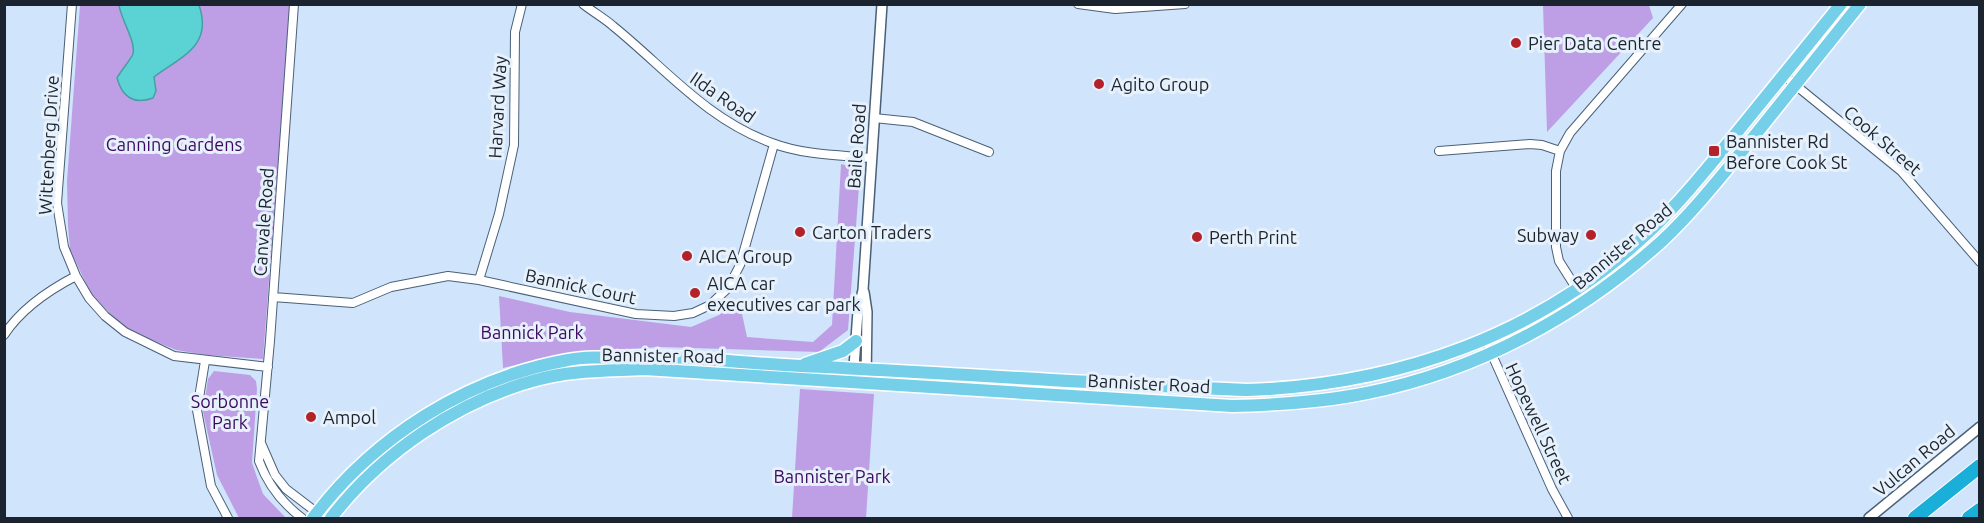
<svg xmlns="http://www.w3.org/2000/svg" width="1984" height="523" font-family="Ubuntu,sans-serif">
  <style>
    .green { fill: #be9fe6 }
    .water { fill: #5bd2d4; stroke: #489ea2; stroke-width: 1.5 }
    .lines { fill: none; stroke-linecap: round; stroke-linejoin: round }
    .minor-casing { stroke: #4a6078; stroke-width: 10 }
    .tertiary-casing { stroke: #4a6078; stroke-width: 12 }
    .primary-casing { stroke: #fff; stroke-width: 15 }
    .motorway-casing { stroke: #fff; stroke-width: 16 }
    .minor { stroke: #fff; stroke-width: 8 }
    .tertiary { stroke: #fff; stroke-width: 9 }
    .primary { stroke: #75cfe8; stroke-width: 12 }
    .motorway { stroke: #19afd8; stroke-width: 14 }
    .poi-dot { fill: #b32129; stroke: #e7f1fc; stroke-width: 2 }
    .labels { text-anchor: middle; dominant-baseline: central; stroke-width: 6; stroke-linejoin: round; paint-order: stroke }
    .poi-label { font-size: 18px; fill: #1b242e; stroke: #e7f1fc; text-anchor: start }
    .street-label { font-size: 18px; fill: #1b242e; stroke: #e7f1fc }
    .park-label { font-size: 18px; fill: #3a095f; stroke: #e7f1fc }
  </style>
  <rect width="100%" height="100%" fill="#d0e5fb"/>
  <path class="green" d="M80,5h210l-27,354 -57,-4 -30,-5 -49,-20 -35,-34 -22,-46 -2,-24 -1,-45z
    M1543,5h106l4,13 -106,114z
    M841,164l12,3 7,7 -12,156 -29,22 -159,-5 -95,6 -62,15 -4,-72 71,16 121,15 28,-12 20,-15 8,37 66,5 19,-17z
    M214,371l36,4 6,6 1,8 -5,74 11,31 23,24h-47l-22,-43 -14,-63 5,-33z
    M800,389l74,5 -8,124h-74z"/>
  <path class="water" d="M119,5h80c14,41 -17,51 -45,72l2,14 -3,7c-19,7 -31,-1 -36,-20 3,-6 14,-19 16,-24 3,-13 -12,-34 -14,-49z"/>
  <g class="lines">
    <defs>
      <path id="minor" d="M72,4l-15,199 7,44 12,29 13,22 16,18 20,16 49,24 94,11
        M294,4l-24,337 -11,120c9,24 23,42 43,57
        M583,4c10,8 21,14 30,22 52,42 94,94 159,117 31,12 67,12 100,15
        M1078,4l37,5 70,-5
        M1783,75l118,96 79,91
        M874,118l39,4 76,30
        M1439,151l91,-7 12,1 18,6
        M479,280l20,-66 15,-69 1,-113 7,-28
        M273,297l80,6 38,-16 57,-11 31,4 157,34 38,2 19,-3 17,-8 18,-17 12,-23 34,-121
        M1585,302l-26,-41 -3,-14v-76l4,-20 10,-18 112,-129
        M4,335c17,-26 45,-45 72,-59
        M1485,339l67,150 16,29
        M205,361l-8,49 14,76 17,32
        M261,443l14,32 11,14 38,29"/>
      <path id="tertiary" d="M864,292l3,20 -1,70
        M853,381l5,-70 5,-21 19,-286
        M1869,518l111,-91"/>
      <path id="primary" d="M805,364l38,-13 13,-10
        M313,518c61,-81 154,-140 255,-158 13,-3 27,-2 40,-3 64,-3 129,6 193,9 149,7 298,18 446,24 151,-5 293,-55 404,-160 32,-31 59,-65 87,-99 34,-42 68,-84 103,-127
        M331,518c49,-64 126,-117 205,-138 35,-10 72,-9 108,-11l588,37c45,-1 91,-4 135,-13 110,-22 212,-77 295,-152 33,-31 61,-67 90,-102 36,-45 72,-90 108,-135"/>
      <path id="motorway" d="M1915,518l65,-52
        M1969,518l11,-8"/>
    </defs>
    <use href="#minor" class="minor-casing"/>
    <use href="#tertiary" class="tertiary-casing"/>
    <use href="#primary" class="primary-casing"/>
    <use href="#motorway" class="motorway-casing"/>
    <use href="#minor" class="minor"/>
    <use href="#tertiary" class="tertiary"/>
    <use href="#primary" class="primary"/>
    <use href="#motorway" class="motorway"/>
  </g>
  <g class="poi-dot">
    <circle cx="1516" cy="43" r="6"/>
    <circle cx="1099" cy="84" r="6"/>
    <rect x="1708" y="145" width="12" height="12" rx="3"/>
    <circle cx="800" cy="232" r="6"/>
    <circle cx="1591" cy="235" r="6"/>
    <circle cx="1197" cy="237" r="6"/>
    <circle cx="687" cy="256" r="6"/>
    <circle cx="695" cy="293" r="6"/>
    <circle cx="311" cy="417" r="6"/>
  </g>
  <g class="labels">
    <g class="poi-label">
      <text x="1528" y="43">Pier Data Centre</text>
      <text x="1111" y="84">Agito Group</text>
      <text x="1726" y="141">Bannister Rd<tspan x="1726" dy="21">Before Cook St</tspan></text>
      <text x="812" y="232">Carton Traders</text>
      <text x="1579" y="235" text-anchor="end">Subway</text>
      <text x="1209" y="237">Perth Print</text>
      <text x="699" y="256">AICA Group</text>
      <text x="707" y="283">AICA car<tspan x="707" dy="21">executives car park</tspan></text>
      <text x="323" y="417">Ampol</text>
    </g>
    <g class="street-label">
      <text transform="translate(723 97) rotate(35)">Ilda Road</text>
      <text transform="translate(497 107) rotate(-87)">Harvard Way</text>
      <text transform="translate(1883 140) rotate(41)">Cook Street</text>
      <text transform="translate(48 145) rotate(-87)">Wittenberg Drive</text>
      <text transform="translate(856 146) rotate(-86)">Baile Road</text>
      <text transform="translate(263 222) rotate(-86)">Canvale Road</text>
      <text transform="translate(1622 246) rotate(-40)">Bannister Road</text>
      <text transform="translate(581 286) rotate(12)">Bannick Court</text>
      <text transform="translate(663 355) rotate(1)">Bannister Road</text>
      <text transform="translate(1149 383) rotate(3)">Bannister Road</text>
      <text transform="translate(1539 423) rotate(65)">Hopewell Street</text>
      <text transform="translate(1914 460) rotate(-40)">Vulcan Road</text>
    </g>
    <g class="park-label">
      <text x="174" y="144">Canning Gardens</text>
      <text x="532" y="332">Bannick Park</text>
      <text x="230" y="401">Sorbonne<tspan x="230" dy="21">Park</tspan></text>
      <text x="832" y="476">Bannister Park</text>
    </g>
  </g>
  <rect width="1984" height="523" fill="none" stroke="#1b242e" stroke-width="12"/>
</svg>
